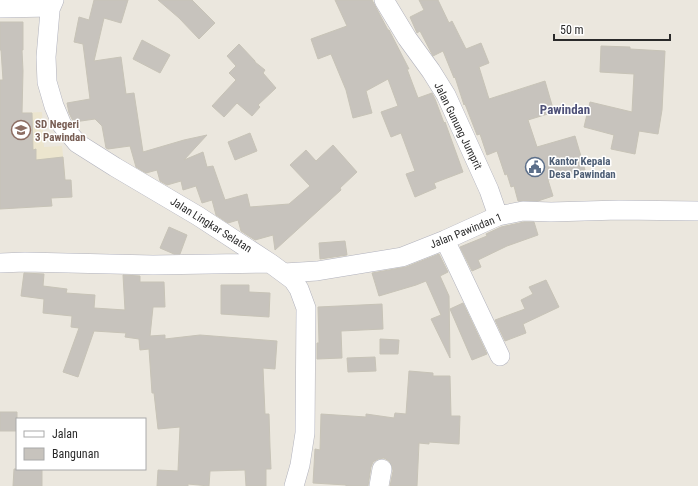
<svg xmlns="http://www.w3.org/2000/svg" width="698" height="486" font-family="'Roboto Condensed',sans-serif">
  <style>
    .education { fill: #ece5ce }
    .building { fill: #c7c3bd; stroke: #c7c3b7 }
    .lines { fill: none; stroke-linecap: round; stroke-linejoin: round }
    .minor-casing { stroke: #b1b2bd; stroke-width: 20 }
    .minor { stroke: #fff; stroke-width: 19 }
    .labels { text-anchor: middle; dominant-baseline: central; stroke-width: 3; stroke-linejoin: round; paint-order: stroke }
    .education-label { font-size: 11px; font-weight: bold; fill: #785e54; stroke: #fff; text-anchor: start }
    .street-label { font-size: 11px; fill: #2a2a2a; stroke: #fff }
    .service-label { font-size: 11px; font-weight: bold; fill: #4e5e75; stroke: #fff; text-anchor: start }
    .quarter-label { font-size: 13px; font-weight: bold; fill: #4e5178; stroke: #fff }
  </style>
  <rect width="100%" height="100%" fill="#ebe7de"/>
  <path class="education" d="M42,112l2,35 18,-1 3,28 -21,2 -44,-62z"/>
  <path class="building" d="M94,0h34l-7,23 -17,-5 -10,43 27,-4 5,37 8,-1 9,59 41,-12 23,-5 -23,25 19,-8 4,15 6,-1 12,34 22,-6 3,13 39,-3 21,-18 -20,-21 16,-15 10,11 17,-16 24,27 -17,16 1,2 -66,60 -2,-15 -18,5 -14,-9 -3,-11 -10,3 -12,-8 -4,-15 -10,3 -6,-17 -13,4 -2,-9 -14,4 -7,-4 -3,-11 -11,3 -10,-6 -6,-21 -22,3 -2,-1 -4,-22 -7,-7 -21,3 -2,-3 -3,-6 -2,-10 23,-4 -7,-55 -9,-2 5,-25 10,3z
    M158,0h34l23,23 -16,16 -20,-21z
    M335,0h37l16,30h1l20,39h-2l11,29 14,-5 3,6 9,24 1,-1 18,50 -29,11 2,5 -21,9 -9,-23 9,-3 -14,-38 -10,4 -10,-25 17,-6 -10,-27 -22,12 6,22 -19,5 -7,-28 -15,-36 -13,5 -7,-20 36,-13z
    M419,0h19l11,23 3,-2 14,28 15,-6 8,20 -10,4 10,32 56,-18 9,31 -26,8 9,27 38,-11 10,34 -37,10 5,16 -15,5h-20l-4,-15 -3,1 -4,-13 -2,1 -8,-24 -10,4 -7,-21 -3,1 -12,-31 -1,1 -9,-28 -1,1 -11,-27 -10,5 -13,-25 -3,2 -7,-16 14,-7z
    M0,22h23v28h-1l1,21 -1,42h10l1,37 3,-1v11l27,-3 2,23h6l1,17 -21,1 1,8 -52,3v-129h3l-2,-30h-1z
    M142,40l28,15 -10,18 -27,-14z
    M239,44l16,17v1l10,8 -2,3 13,15 -18,17 2,2 -8,9 -15,-13 -13,14 -12,-11 24,-26 -7,-7 7,-7 -9,-10z
    M601,46l29,1v2l35,2 -3,59 -4,24 -19,-3 -4,23 -24,-5 3,-14 -30,-8 6,-25 42,10 2,-38 -34,-2z
    M250,133l7,18 -22,9 -7,-18z
    M524,222h10l4,13 -31,11 -29,14 3,7 -9,4 -12,-24 27,-11 -1,-2 15,-7z
    M169,227l18,8 -7,19h-6l-14,-6z
    M345,241l2,14 -27,4 -1,-16z
    M439,254l9,18 -8,4 9,20 1,62 -19,-39 10,-4 -15,-34 -10,4 -37,11 -7,-23 34,-6z
    M24,273l20,1 -1,12 24,3 -1,4 29,2 -1,13 31,2 -2,-35 17,1v6h24l1,25h-12l-3,29 15,-1v4l35,-4 77,6 -2,28 -12,-1 2,46h4l1,33 1,22h-5v17h-20l-1,-16 -35,1 -1,15 -21,-2v2h-31l1,-16 20,1 2,-44 -22,2 -4,-36h-2l-3,-44 -9,1 -1,-11 -14,-2 1,-4 -32,-2 -16,46 -15,-5 16,-44 -8,-1 1,-11 -29,-3 1,-14 -23,-3z
    M546,280l13,27 -36,17 3,9 -21,8 -10,-21 30,-11 -4,-9 12,-6 -4,-7z
    M221,285h28v7l21,1 -1,24 -48,-3z
    M463,303l24,51 -15,6 -22,-51z
    M382,304l1,25 -42,2 1,27 -25,1v-16h2l-1,-36z
    M380,339l19,1 -1,14h-18z
    M375,357l1,14 -28,1 -1,-14z
    M409,371l24,2v3h17l1,40h9l-1,28 -30,-2v2l-10,-1 -2,43h-27l3,-15 -1,-5 -3,-5 -5,-3 -6,1 -5,3 -2,5 -3,19h-22v-1l-33,-2 2,-34 5,1 1,-36 45,3v-3l28,4 1,-5 11,1z
    M0,412h17v19h-17z
    M14,469h28v17h-29z"/>
  <g class="lines">
    <defs>
      <path id="minor" d="M51,0l-5,57 1,25 7,24 8,19 15,18 38,24 83,49 72,47 23,17 6,9 7,19 -1,125 -5,32 -6,21
        M384,0l23,38 24,33 15,24 43,95 9,26
        M0,8l51,-1 3,-7
        M445,240l55,116
        M0,263l25,-1 128,3 117,-2
        M284,273l33,-2 85,-14 43,-17 53,-24 25,-5 28,1 68,-2 79,1
        M379,486l3,-17"/>
    </defs>
    <use href="#minor" class="minor-casing"/>
    <use href="#minor" class="minor"/>
  </g>
  <defs>
    <symbol id="school-ring" viewBox="-11 -11 22 22"><circle r="9.5" fill="#fff" stroke="#8d6e63" stroke-width="1.5"/><path d="M0-5L7-2L0 1L-7-2ZM-4 1L0 2.5L4 1V4Q0 6-4 4Z" fill="#8d6e63"/></symbol>
    <symbol id="civic-ring" viewBox="-11 -11 22 22"><circle r="9.5" fill="#fff" stroke="#5c6f8a" stroke-width="1.5"/><path d="M-.6-6.5H3V-4.5H.6V-3L4-1V1h2V6H-6V1h2V-1L-.6-3ZM-1.2 2.5V6h2.4V2.5Z" fill="#5c6f8a"/></symbol>
  </defs>
  <g fill-rule="evenodd">
    <use href="#school-ring" x="10" y="119" width="22" height="22"/>
    <use href="#civic-ring" x="524" y="156" width="22" height="22"/>
  </g>
  <g class="labels">
    <g class="education-label">
      <text x="35" y="124">SD Negeri<tspan x="35" dy="13">3 Pawindan</tspan></text>
    </g>
    <g class="street-label">
      <text transform="translate(458 126) rotate(64)">Jalan Gunung Jumprit</text>
      <text transform="translate(211 225) rotate(32)">Jalan Lingkar Selatan</text>
      <text transform="translate(466 231) rotate(-22)">Jalan Pawindan 1</text>
    </g>
    <g class="service-label">
      <text x="549" y="161">Kantor Kepala<tspan x="549" dy="13">Desa Pawindan</tspan></text>
    </g>
    <g class="quarter-label">
      <text x="565" y="109">Pawindan</text>
    </g>
  </g>
  <rect x="16" y="418" width="130" height="52" fill="#ffffff" stroke="#aaaaaa"/>
  <rect x="24" y="431" width="20" height="6" fill="#ffffff" stroke="#aaaaaa"/>
  <text x="52" y="438" font-size="12" fill="#2a2a2a">Jalan</text>
  <rect x="24" y="448" width="20" height="12" fill="#c7c3bd" stroke="#aaaaaa"/>
  <text x="52" y="458" font-size="12" fill="#2a2a2a">Bangunan</text>
  <path d="M554 34v6h116v-6" fill="none" stroke="#2a2a2a" stroke-width="2"/>
  <text x="560" y="34" font-size="12" fill="#2a2a2a" stroke="#ffffff" stroke-width="3" paint-order="stroke">50 m</text>
</svg>
